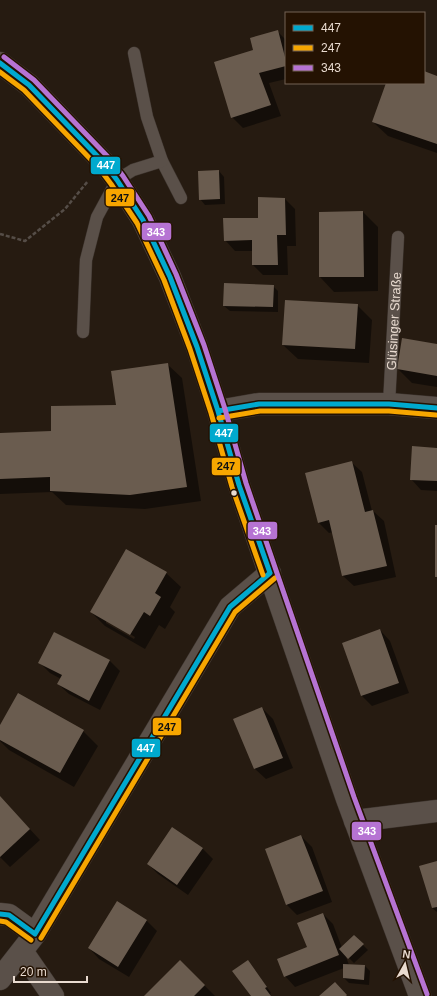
<svg xmlns="http://www.w3.org/2000/svg" width="437" height="996" font-family="Arial,sans-serif">
  <style>
    .shadow { fill: #0007; fill-rule: evenodd }
    .building { fill: #6a5c4f }
    .lines { fill: none; stroke-linecap: round; stroke-linejoin: round }
    .service-casing { stroke: #3e352f; stroke-width: 13 }
    .minor-casing { stroke: #3e352f; stroke-width: 23 }
    .tertiary-casing { stroke: #3e352f; stroke-width: 23 }
    .path { stroke: #554d47; stroke-width: 2.5; stroke-dasharray: 4 2; stroke-linecap: butt }
    .service { stroke: #5a5049; stroke-width: 12 }
    .minor { stroke: #5a5049; stroke-width: 22 }
    .tertiary { stroke: #5a5049; stroke-width: 22 }
    .bus-1-casing { stroke: #241202; stroke-width: 8 }
    .bus-2-casing { stroke: #241202; stroke-width: 8 }
    .bus-3-casing { stroke: #241202; stroke-width: 8 }
    .bus-1 { stroke: #00a9ce; stroke-width: 5 }
    .bus-2 { stroke: #f7a600; stroke-width: 5 }
    .bus-3 { stroke: #b673d3; stroke-width: 5 }
    .bus-dot { fill: #e9dbd0; stroke: #241202; stroke-width: 1.5 }
    .labels { text-anchor: middle; dominant-baseline: central; stroke-width: 4; stroke-linejoin: round; paint-order: stroke }
    .street-label { font-size: 13px; fill: #e9dbd0; stroke: #241202 }
    .line-badge { stroke: #241202; stroke-width: 1.5 }
    .badge-label { font-size: 11px; text-anchor: middle; font-weight: bold; fill: #fff }
    .pale-badge-label { font-size: 11px; text-anchor: middle; font-weight: bold; fill: #111 }
  </style>
  <rect width="100%" height="100%" fill="#261b11"/>
  <path class="shadow" d="M278,32l8,8v39l-17,4 12,33 -38,12 -11,-11 22,-67z
    M424,72l13,5v76l-49,-17 -15,-14 14,-39h37z
    M219,171l5,6 1,27 -20,1 -5,-6z
    M285,199l10,10 1,37h-9l1,29h-25l-10,-10v-14h-18l-10,-11 34,-21z
    M363,212l15,15v64l-44,1 -14,-15v-64z
    M273,286l5,5v21l-48,-1 -6,-5z
    M357,305l15,15 -3,43 -71,-4 -15,-14z
    M437,345v42l-25,-4 -14,-14z
    M167,364l15,14 19,123 -56,8 -79,-4 -14,-13 -52,2v-60l52,-2 66,-26z
    M437,449v42l-16,-1 -10,-11z
    M351,462l11,10 10,39h1l11,10 12,56 -42,9 -11,-10 -10,-44 -4,1 -10,-10z
    M166,573l15,14 -11,20 5,5 -10,17 -6,-4 -14,24 -40,-23 -14,-14zM106,620l29,17 -1,2 -28,-16z
    M380,630l10,11 19,52 -37,13 -10,-10 -19,-53z
    M55,633l55,28 10,10 -20,39 -31,-16 -11,-10 3,-5 -11,-6 -10,-10z
    M262,708l11,11 20,49 -27,11 -11,-10 -20,-50z
    M0,727l83,4 15,15 -24,41 -65,-37 -9,-9z
    M0,797l40,43 -30,27 -10,-10z
    M301,836l11,11 20,55 -35,13 -10,-10z
    M202,848l11,11 -25,36 -30,-21 -10,-10z
    M437,862v50l-5,-4z
    M323,914l10,10 9,24 12,-12 14,14 -14,13 -9,-9 4,11 16,1 5,5 -1,14 -20,-2 -5,-5v-10l-49,19 -10,-11 23,-28z
    M146,920l11,11 -28,46 -30,-18 -10,-11z
    M180,961l35,35h-70z
    M248,961l5,6 18,26 -1,1 1,2h-19z"/>
  <path class="building" d="M278,30l8,31v5l-27,7 12,32 -40,13 -17,-56 39,-12 -3,-12z
    M424,71l13,5v68l-65,-22 14,-39h38z
    M219,170l1,29 -21,1 -1,-29z
    M258,197l27,1 1,37h-9l1,30h-26v-25l-28,1 -1,-23h35z
    M363,211l1,66h-45v-65z
    M224,283l50,2 -1,22 -50,-1z
    M285,300l73,4 -3,45 -73,-4z
    M402,338l35,6v32l-40,-7z
    M168,363l19,124 -57,8 -80,-4v-14l-50,2v-46l51,-2v-25l65,-1 -5,-34z
    M412,446l25,2v33l-27,-1z
    M352,461l13,51 8,-2 14,56 -45,10 -13,-56 -11,3 -13,-50z
    M435,525h2v52h-2z
    M126,549l41,23 -12,21 6,4 -11,19 -6,-4 -14,23 -40,-23z
    M380,629l19,54 -38,13 -19,-53z
    M54,632l56,28 -21,41 -32,-17 5,-9 -24,-12z
    M18,693l66,37 -24,43 -60,-33v-15z
    M262,707l21,51 -29,11 -21,-50z
    M0,796l30,33 -30,28z
    M172,827l31,21 -26,37 -30,-21z
    M301,835l22,56 -37,14 -21,-56z
    M437,861v46l-5,1 -13,-42z
    M117,901l30,19 -29,47 -30,-19z
    M323,913l16,42 -55,22 -7,-18 30,-12 -10,-24z
    M354,935l10,9 -16,15 -9,-10z
    M180,960l25,25 -11,11h-50z
    M248,960l19,27 -2,1 6,8h-20l-19,-25z
    M343,964l22,1 -1,15 -21,-2z
    M335,982l12,13 -1,1h-27z"/>
  <g class="lines">
    <defs>
      <g id="service">
        <path d="M162,161l19,37"/>
        <path d="M83,332l3,-72 11,-43 20,-37 16,-10 29,-9 -15,-44 -13,-64"/>
        <path id="s1" d="M389,404l9,-167"/>
      </g>
      <path id="minor" d="M355,821l82,-10
        M0,914l9,1 26,19
        M22,951l31,45
        M0,979l35,-45 195,-327 40,-34"/>
      <path id="tertiary" d="M0,63l29,22 75,78 13,17 26,40 27,57 27,70 21,64 21,74 108,314 73,197
        M218,411l41,-7h130l48,4"/>
    </defs>
    <use href="#service" class="service-casing"/>
    <use href="#minor" class="minor-casing"/>
    <use href="#tertiary" class="tertiary-casing"/>
    <path class="path" d="M0,234l25,7 40,-32 23,-28"/>
    <use href="#service" class="service"/>
    <use href="#minor" class="minor"/>
    <use href="#tertiary" class="tertiary"/>
    <defs>
      <path id="bus-1" d="M0,63l29,22 75,78 13,17 26,40 27,57 27,70 21,64 21,74 31,88
        M218,411l41,-7h130l48,4
        M0,914l9,1 26,19
        M35,934l195,-327 40,-34"/>
      <path id="bus-2" d="M0,72l24,18 75,78 12,16 26,39 27,57 26,69 21,64 21,74 31,88
        M219,418l41,-7h129l47,4
        M0,921l6,1 25,18
        M41,938l194,-326 40,-34"/>
      <path id="bus-3" d="M4,57l30,23 76,79 13,17 26,40 27,58 28,71 21,64 21,74 108,314 73,197"/>
    </defs>
    <use href="#bus-1" class="bus-1-casing"/>
    <use href="#bus-2" class="bus-2-casing"/>
    <use href="#bus-3" class="bus-3-casing"/>
    <use href="#bus-1" class="bus-1"/>
    <use href="#bus-2" class="bus-2"/>
    <use href="#bus-3" class="bus-3"/>
  </g>
  <circle class="bus-dot" cx="234" cy="493" r="3.5"/>
  <g class="labels">
    <g class="street-label">
      <text stroke="none"><textPath href="#s1" startOffset="83">Glüsinger Straße</textPath></text>
    </g>
  </g>
  <g class="line-badge">
    <rect x="90" y="156" width="31" height="19" rx="4" fill="#00a9ce"/>
    <rect x="105" y="188" width="30" height="19" rx="4" fill="#f7a600"/>
    <rect x="141" y="222" width="31" height="19" rx="4" fill="#b673d3"/>
    <rect x="209" y="423" width="30" height="20" rx="4" fill="#00a9ce"/>
    <rect x="211" y="457" width="30" height="19" rx="4" fill="#f7a600"/>
    <rect x="247" y="521" width="31" height="19" rx="4" fill="#b673d3"/>
    <rect x="152" y="717" width="30" height="19" rx="4" fill="#f7a600"/>
    <rect x="131" y="738" width="30" height="20" rx="4" fill="#00a9ce"/>
    <rect x="351" y="821" width="31" height="20" rx="4" fill="#b673d3"/>
  </g>
  <g class="badge-label">
    <text x="106" y="169">447</text>
    <text x="156" y="236">343</text>
    <text x="224" y="437">447</text>
    <text x="262" y="535">343</text>
    <text x="146" y="752">447</text>
    <text x="367" y="835">343</text>
  </g>
  <g class="pale-badge-label">
    <text x="120" y="202">247</text>
    <text x="226" y="470">247</text>
    <text x="167" y="731">247</text>
  </g>
  <rect x="285" y="12" width="140" height="72" fill="#241202" stroke="#736254"/>
  <rect x="293" y="25" width="20" height="6" fill="#00a9ce" stroke="#736254"/>
  <text x="321" y="32" font-size="12" fill="#e9dbd0">447</text>
  <rect x="293" y="45" width="20" height="6" fill="#f7a600" stroke="#736254"/>
  <text x="321" y="52" font-size="12" fill="#e9dbd0">247</text>
  <rect x="293" y="65" width="20" height="6" fill="#b673d3" stroke="#736254"/>
  <text x="321" y="72" font-size="12" fill="#e9dbd0">343</text>
  <g transform="translate(405 964) rotate(8)" stroke="#241202" stroke-width="3" paint-order="stroke">
  <path d="M0-3L7 15L0 10L-7 15Z" fill="#e9dbd0"/>
  <text y="-6" font-size="11" font-weight="bold" text-anchor="middle" fill="#e9dbd0">N</text>
  </g>
  <path d="M14 976v6h73v-6" fill="none" stroke="#e9dbd0" stroke-width="2"/>
  <text x="20" y="976" font-size="12" fill="#e9dbd0" stroke="#241202" stroke-width="3" paint-order="stroke">20 m</text>
</svg>
